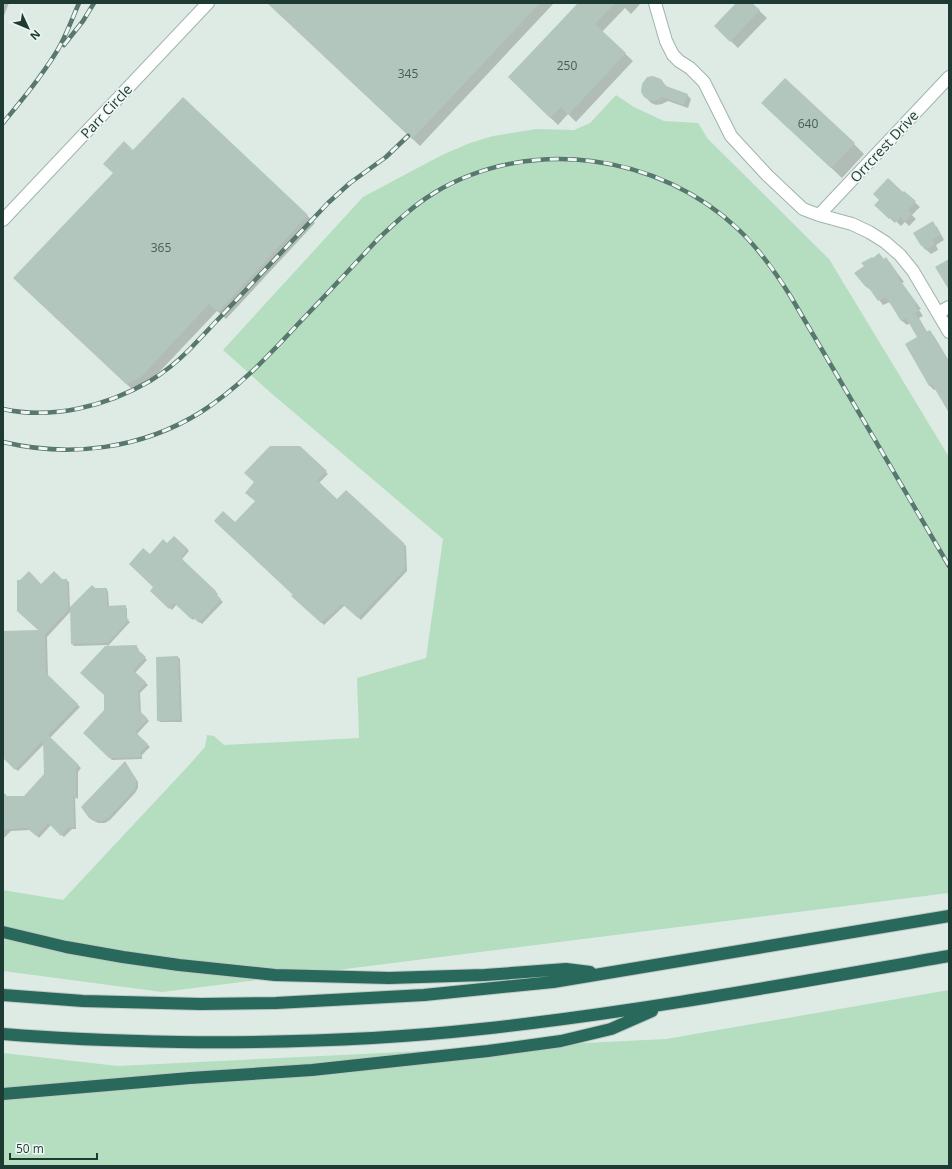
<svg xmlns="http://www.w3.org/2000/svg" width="952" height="1169" font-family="'Open Sans',sans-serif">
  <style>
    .green { fill: #b4debf }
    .shadow { fill: #0003 }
    .building { fill: #b3c6be }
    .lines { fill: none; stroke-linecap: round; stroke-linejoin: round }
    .minor-casing { stroke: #a1b3ac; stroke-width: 14 }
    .motorway-casing { stroke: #c0c8c6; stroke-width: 14 }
    .minor { stroke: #fff; stroke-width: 12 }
    .motorway { stroke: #28695b; stroke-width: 12 }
    .rail-casing { stroke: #58776f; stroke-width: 4.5 }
    .rail { stroke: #eef7f3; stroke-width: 3; stroke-dasharray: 9; stroke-linecap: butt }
    .labels { text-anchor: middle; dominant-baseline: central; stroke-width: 3.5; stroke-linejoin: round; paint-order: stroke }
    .number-label { font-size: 12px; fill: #435e56 }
    .street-label { font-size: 14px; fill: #1e3b33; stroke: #eef7f3 }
  </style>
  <rect width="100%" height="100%" fill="#deebe5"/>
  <path class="green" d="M616,95l18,12 30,14 34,2 10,16 121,120 120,198v436l-787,99 -159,-21v-81l60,10 127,-136 15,-17 2,-12 7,1 10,9 135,-7 -2,-60 69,-20 17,-119 -172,-146 -48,-43 140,-153 79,-42 28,-12 23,-7 44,-7 37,1 16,-7z
    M949,990v176h-946v-113l115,13 548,-27z"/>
  <path class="shadow" d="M3,3h6l-6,15z
    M276,3h278l-134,143 -140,-132z
    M579,3h62l-10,11 -6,-6 -23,24 31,29 -57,61 -8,-8 -10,11 -49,-48z
    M737,3h14l16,15 -29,30 -23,-22z
    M662,82l6,6 19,7 4,4 -3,9 -20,-7 -6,3 -6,1 -5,-2 -8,-9z
    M183,99l132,124 -89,96 -9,-8 -70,74 -13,6 -112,-105 92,-113z
    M772,113l82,31 10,10 -22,24z
    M904,192l16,15 -8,8 4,4 -7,7 -4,-4 -4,4 -5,-5 -1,2 -19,-18 4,-5 23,-7z
    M932,223l5,4 7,13 -8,5 2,5 -7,4 -9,-8 -8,-13z
    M886,259l4,4 14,19 -2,1 19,26 -2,1 4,6 -4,2 8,14 2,-1 5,5 15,25v50l-13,-22 -2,1 -5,-5 -10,-48 -9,-14 -3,2 -5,-4 -12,-19 -7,3 -13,-17 -1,1 -5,-4z
    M299,447l29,27 -9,9 18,17 9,-9 60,55 1,25 -46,49 -16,-15 -21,20 -31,-29 1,-1 -59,-71 21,-22z
    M174,537l15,14 -7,8 1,1v1l35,33 -2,2 7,6 -21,22 -7,-6 -2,2 -16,-16 -5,6 -21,-19 4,-4 -5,-31 17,-12z
    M62,580h4l3,2 1,27 25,-20h11l2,2 1,16 16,-1 2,3v11l3,2 -23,25 29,-1 2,2 1,4 8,8 -12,13 13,12 -8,8 1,20 8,8 -12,13 13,13 -8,8v4l-30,1 -28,-27 21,-22v-16l-23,-22 26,-28 -34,1 -2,-2 -1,-33 -24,26 1,40 32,30 -30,31 31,30 -3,4v27l-3,-2 1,32h-4l-8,8 -13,-12 -12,13 -8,-8 -20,1 -8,8v-47l5,5h17l20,-23 -1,-30 -26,27 -15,-14v-125l37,-1 1,-46z
    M178,657l2,2 2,63h-22l-2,-2z
    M125,762l13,20v6l-3,5 -25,27 -5,3h-7l-6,-3 -2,-2z"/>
  <path class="building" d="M267,3h273l-128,136z
    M578,3h37l-20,21 31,29 -58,62 -7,-8 -11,11 -42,-41z
    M736,3h16l8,7 -30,32 -16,-16z
    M653,76l8,3 5,7 22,8 -4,11 -21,-8 -9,4 -5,-1 -5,-3 -3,-5 1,-8 5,-7z
    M785,78l70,65 -24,25 -70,-65z
    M183,97l125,118 -90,97 -9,-8 -69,74 -14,6 -113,-106 100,-105 -10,-9 21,-23 9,9z
    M888,178l15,14 1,-1 12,10 -8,9 4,4 -8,8 -3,-5 -5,5 -5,-5 -2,2 -15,-14 5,-5 -6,-6z
    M933,221l7,14 -8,5 2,5 -9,5 -3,-5 -1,1 -8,-13z
    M879,253l5,6 2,-2 14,20 -2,1 19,26 -2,1 4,6 -4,2 11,19 4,-2 19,32v51l-17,-29 -3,2 -24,-42 12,-7 -11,-19 -5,3 -15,-24 -8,4 -12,-17 -2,1 -10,-12 10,-7 -3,-3 11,-6 1,1z
    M949,259v31l-14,-23z
    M270,446h30l27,25 -10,9 20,19 9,-9 58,53 1,26 -47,49 -16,-14 -21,19 -30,-27 2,-1 -79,-74 9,-10 12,11 20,-21 -10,-8 9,-11 -10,-9z
    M174,536l14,13 -7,7 1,1 -1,1 35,33 -1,2 6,6 -22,24 -6,-6 -2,2 -17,-16 -5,6 -19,-18 3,-4 -24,-23 14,-16 7,6 13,-15 4,4z
    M29,571l12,13 13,-13 8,8h5l1,31 -23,24 1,39 32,31 -30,31 31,30 -3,4v30l-3,-4 1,32h-5l-8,9 -13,-13 -12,13 -9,-8 -24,1v-33h21l20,-22 -1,-34 -28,30 -12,-12v-127l35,-1 -21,-19v-31h3z
    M92,585l3,3h12v18l19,-1v12l3,3 -22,23 -36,1 -1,-37z
    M137,645v4l9,8 -13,13 13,12 -8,9 1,19 9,9 -13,13 13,12 -8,8 1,5 -32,1 -26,-25 21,-23v-15l-24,-22 25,-27z
    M178,656l2,64 -23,1 -1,-64z
    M125,761l11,18v6l-3,6 -25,27 -6,3h-7l-6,-3 -8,-11z"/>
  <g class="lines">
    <defs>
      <path id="minor" d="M655,3l11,38 7,14 6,6 11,7 14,14 27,54 36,39 36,34 16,6 33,9 17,8 16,10 15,13 13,16 36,61
        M819,215l130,-138
        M3,220l205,-217
        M938,313l11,-6"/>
      <path id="motorway" d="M3,932l63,15 57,10 56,8 96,10 114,3 96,-3 81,-6 24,3
        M3,995l80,6 118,3 75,-1 148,-8 129,-13 396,-66
        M3,1034c59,5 118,7 177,8 100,1 201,-2 301,-13 157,-17 312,-46 468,-73
        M3,1094l187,-16 122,-8 176,-19 73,-10 50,-12 41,-18"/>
    </defs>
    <use href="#minor" class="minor-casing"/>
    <use href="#motorway" class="motorway-casing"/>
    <use href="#minor" class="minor"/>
    <use href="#motorway" class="motorway"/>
    <defs>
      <path id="rail" d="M64,45l19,-24 11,-18
        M3,123c19,-23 38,-46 54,-72 9,-15 15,-32 22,-48
        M3,409c49,11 104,-3 147,-28 15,-9 28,-20 40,-32l138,-146 22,-20 36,-26 22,-21
        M3,442c67,16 139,7 198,-30 38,-24 68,-57 98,-89 27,-28 53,-56 79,-84 18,-17 35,-33 56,-46 96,-58 226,-39 305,37 21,20 37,43 52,67l158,269"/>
    </defs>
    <use href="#rail" class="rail-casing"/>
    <use href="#rail" class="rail"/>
  </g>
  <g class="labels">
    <g class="number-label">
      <text x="567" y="65">250</text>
      <text x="408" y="73">345</text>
      <text x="808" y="123">640</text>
      <text x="161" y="247">365</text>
    </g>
    <g class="street-label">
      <text transform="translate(106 111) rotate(-47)">Parr Circle</text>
      <text transform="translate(884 146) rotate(-47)">Orrcrest Drive</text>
    </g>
  </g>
  <rect width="952" height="1169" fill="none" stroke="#1e3b33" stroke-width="8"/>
  <g transform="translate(28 28) rotate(134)" stroke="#eef7f3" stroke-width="3" paint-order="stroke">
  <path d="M0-3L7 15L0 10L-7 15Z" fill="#1e3b33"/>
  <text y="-6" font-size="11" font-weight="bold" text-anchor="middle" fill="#1e3b33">N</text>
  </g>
  <path d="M10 1153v6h87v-6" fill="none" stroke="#1e3b33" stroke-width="2"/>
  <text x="16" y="1153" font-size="12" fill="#1e3b33" stroke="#eef7f3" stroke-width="3" paint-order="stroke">50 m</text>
</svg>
